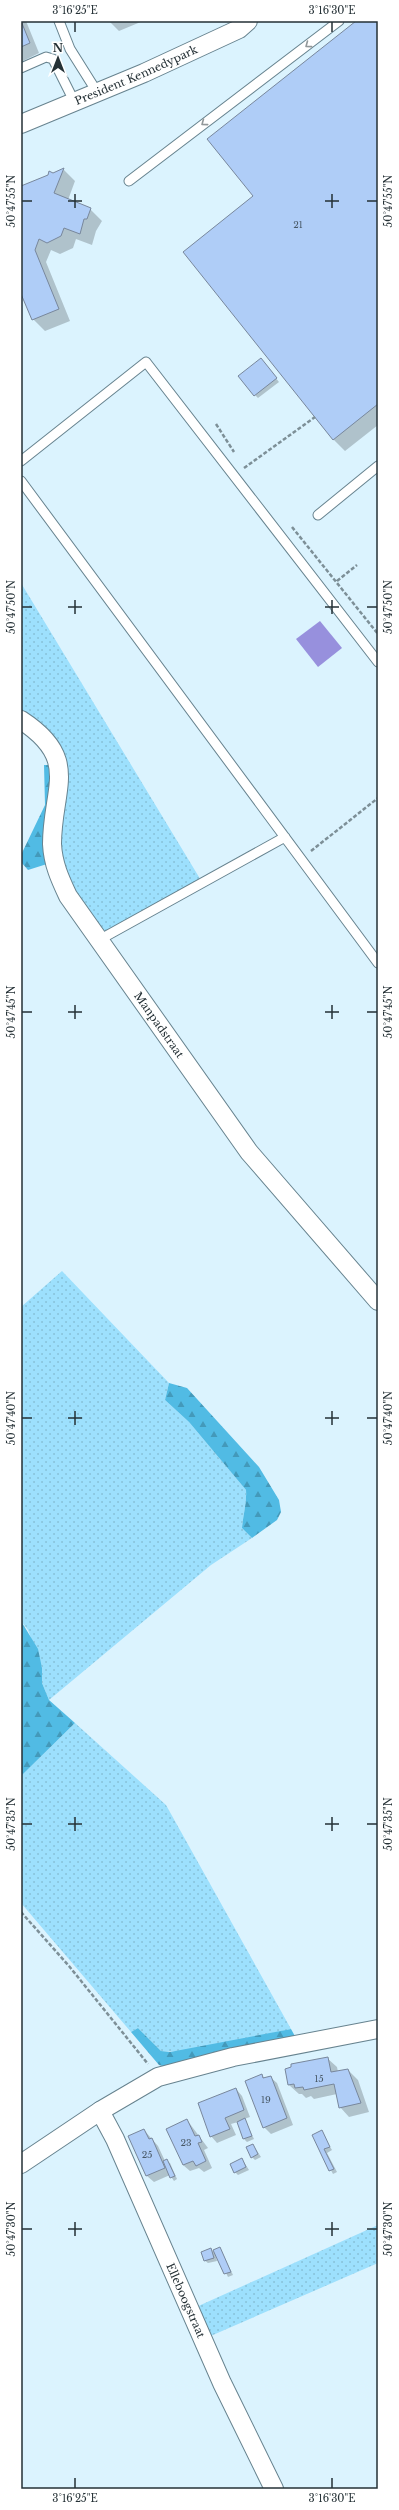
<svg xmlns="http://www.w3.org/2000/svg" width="399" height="2510" font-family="'Libre Baskerville',serif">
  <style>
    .grass { fill: url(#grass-dots) }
    .forest { fill: url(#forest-firs) }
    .water { fill: #9790dd }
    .shadow { fill: #0003 }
    .building { fill: #afcdf7; stroke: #78879c }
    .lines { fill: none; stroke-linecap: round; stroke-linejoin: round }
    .service-casing { stroke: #67838f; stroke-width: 11 }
    .minor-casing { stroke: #67838f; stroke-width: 20 }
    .path { stroke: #7d8f97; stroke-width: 2.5; stroke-dasharray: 4 2; stroke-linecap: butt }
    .service { stroke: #fff; stroke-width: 9 }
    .minor { stroke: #fff; stroke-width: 18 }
    .oneway { stroke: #92989a }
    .ticks { fill: none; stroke: #253136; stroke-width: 1.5 }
    .labels { text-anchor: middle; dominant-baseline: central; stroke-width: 3.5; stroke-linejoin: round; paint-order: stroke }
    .number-label { font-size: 9px; fill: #485866 }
    .street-label { font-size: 11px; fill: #253136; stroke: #fff }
    .neatline { fill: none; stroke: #253136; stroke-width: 1.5 }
    .ticks-label { font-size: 10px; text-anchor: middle; fill: #253136 }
  </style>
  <defs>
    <pattern id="grass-dots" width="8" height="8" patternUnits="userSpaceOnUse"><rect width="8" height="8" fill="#9de0fd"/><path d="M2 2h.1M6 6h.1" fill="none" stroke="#87c1d9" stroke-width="1.8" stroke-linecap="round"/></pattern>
    <pattern id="forest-firs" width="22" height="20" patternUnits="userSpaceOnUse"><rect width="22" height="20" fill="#51bbe4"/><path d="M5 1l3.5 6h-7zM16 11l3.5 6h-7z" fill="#4399ba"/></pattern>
  </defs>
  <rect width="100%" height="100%" fill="#dbf3fe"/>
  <path class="grass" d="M21,583l181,299 -97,56 -30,-42 -15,-31 4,-92 -43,-58z
    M62,1271l107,112 -4,17 24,22 57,68c1,13 -3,25 -4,38l10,10 -41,27 -162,135 -7,-17v-15l-14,-38 -7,-9v-314z
    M75,1723l91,82 125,224c-34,7 -98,26 -130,22l-23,-23 -7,4 -110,-129v-127z
    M378,2225v38l-172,75 -12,-30z"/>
  <path class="forest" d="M44,765h6l-3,99 -19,6 -7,-8v-7l24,-50z
    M169,1383l18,5 72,79 20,33 2,12 -4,8 -25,18 -10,-10c1,-13 5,-25 4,-38l-57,-68 -24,-22z
    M21,1621l17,28 4,19v15l7,17 26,23 -54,53z
    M138,2028l23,23 9,1 121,-23 5,9 -126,30 -11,-3 -28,-33z"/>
  <path class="water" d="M320,621l22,27 -24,19 -22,-28z"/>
  <path class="shadow" d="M21,21h5l13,32 -18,9z
    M109,21h34l-24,10z
    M357,21h21v404l-33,26 -11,-11 -149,-188 70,-55z
    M64,170l11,11 -7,19 22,9 12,12 -6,10 -4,14 -16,-6 -3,9 -13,6 -9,-4 -5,12 24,59 -25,10 -12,-12 -12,-27v-105z
    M264,363l15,19 -21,16 -3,-3z
    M327,2058l10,9 1,5 10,-2 10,10 11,32 -20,5 -9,-10 -3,-13 -23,5 -3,-3 -5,2 -4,-4h-3l-10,-9z
    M262,2075l3,4 5,-2 7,6 16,42 -22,9 -7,-7z
    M236,2089l6,7 8,21 -6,2 10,20 -7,3 -3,-3 -6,-17 -7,2 5,11 -19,8 -6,-7z
    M187,2120l21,28 -4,2 8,18 -8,4 -5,-4 -9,3 -7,-6z
    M144,2130l14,16 7,15 5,2 7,16 -3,2 -4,-6 -16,7 -7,-6 -17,-39z
    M321,2132l11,18 -5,3 10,19 -4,2 -20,-38z
    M253,2145l8,12 -6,3 -3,-3z
    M242,2159l7,11 -11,5 -3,-3z
    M220,2248l13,27 -5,2 -13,-27z
    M211,2250l4,3 2,8 -9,2 -4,-3z"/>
  <path class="building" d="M21,21l9,22 -9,4z
    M356,21h22v383l-45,36 -150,-188 70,-56 -46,-57z
    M64,168l-10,25 37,15 -4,11h-3l-4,15 -16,-6 -3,8 -14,7 -8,-4 -4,11 24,59 -27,11 -11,-26v-108l27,-11 1,-4 4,2z
    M261,358l16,20 -23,18 -16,-20z
    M328,2057l3,15 17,-3 13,34 -22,5 -5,-24 -30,6 -1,-3 -8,1 -1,-4 -6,1 -3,-16 6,-2v-3z
    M262,2074l1,4 8,-2 16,42 -24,10 -18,-47z
    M236,2088l8,22 -19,8 5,11 -20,8 -12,-34z
    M245,2118l7,18 -9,3 -6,-17z
    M187,2119l8,17 4,-1 3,7 -4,1 8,18 -10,5 -3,-5 -10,4 -17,-36z
    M144,2129l5,10 3,-1 13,30 -19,8 -18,-40z
    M322,2130l8,17 -6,2 10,20 -5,2 -17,-36z
    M253,2144l5,10 -7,4 -5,-11z
    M242,2158l4,9 -12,6 -4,-9z
    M167,2159l8,17 -5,2 -7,-17z
    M220,2247l11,25 -7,2 -11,-24z
    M211,2248l3,10 -10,3 -3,-9z"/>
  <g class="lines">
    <defs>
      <path id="service" d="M59,21l11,28 27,43
        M21,68l25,-11 7,2 21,42
        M129,181l210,-160
        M21,461l125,-99 232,300
        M21,481l357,482
        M318,515l60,-49
        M99,940l186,-103"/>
      <g id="minor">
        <path id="s1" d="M21,124l123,-51 95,-44 9,-8"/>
        <path id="s2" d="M21,720c60,39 31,68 31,124 1,20 8,35 16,52l181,256 129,149"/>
        <path id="s3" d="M100,2111l15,28 107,244 52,106"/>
        <path d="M21,2164l79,-53 58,-34 75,-20 145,-28"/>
      </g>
    </defs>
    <use href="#service" class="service-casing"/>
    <use href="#minor" class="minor-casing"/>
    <path class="path" d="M216,424l18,28
      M244,468l71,-51
      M292,527l86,107
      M337,581l20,-16
      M311,851l67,-53
      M21,1912l48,54 79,98"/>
    <use href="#service" class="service"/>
    <use href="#minor" class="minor"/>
  </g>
  <defs><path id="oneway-chevron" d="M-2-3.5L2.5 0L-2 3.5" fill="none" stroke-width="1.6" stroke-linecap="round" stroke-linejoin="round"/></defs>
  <g class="oneway">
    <use href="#oneway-chevron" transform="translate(308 45) rotate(143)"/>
    <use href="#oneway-chevron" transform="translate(204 123) rotate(143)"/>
  </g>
  <path class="ticks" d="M75,22v10M332,22v10M75,194v14M332,194v14M22,201h10M68,201h14M325,201h14M367,201h10M75,600v14M332,600v14M22,607h10M68,607h14M325,607h14M367,607h10M75,1005v14M332,1005v14M22,1012h10M68,1012h14M325,1012h14M367,1012h10M75,1411v14M332,1411v14M22,1418h10M68,1418h14M325,1418h14M367,1418h10M75,1817v14M332,1817v14M22,1824h10M68,1824h14M325,1824h14M367,1824h10M75,2222v14M332,2222v14M22,2229h10M68,2229h14M325,2229h14M367,2229h10M75,2478v10M332,2478v10"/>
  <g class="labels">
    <g class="number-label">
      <text x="298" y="224">21</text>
      <text x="319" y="2078">15</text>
      <text x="266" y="2099">19</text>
      <text x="186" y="2142">23</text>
      <text x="147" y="2154">25</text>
    </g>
    <g class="street-label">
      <text stroke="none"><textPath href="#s1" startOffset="125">President Kennedypark</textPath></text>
      <text stroke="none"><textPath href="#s2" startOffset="352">Manpadstraat</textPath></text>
      <text stroke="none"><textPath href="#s3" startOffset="208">Elleboogstraat</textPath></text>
    </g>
  </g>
  <rect width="399" height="2510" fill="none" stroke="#ffffff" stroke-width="44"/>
  <g transform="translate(58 58)" stroke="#ffffff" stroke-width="3" paint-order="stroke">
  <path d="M0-3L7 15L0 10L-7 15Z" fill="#253136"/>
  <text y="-6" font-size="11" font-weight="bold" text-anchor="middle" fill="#253136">N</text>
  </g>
  <rect x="22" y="22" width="355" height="2466" class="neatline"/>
  <g class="ticks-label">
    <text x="75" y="14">3°16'25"E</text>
    <text x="332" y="14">3°16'30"E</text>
    <text transform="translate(11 201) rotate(-90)" y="4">50°47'55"N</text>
    <text transform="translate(388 201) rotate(-90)" y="4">50°47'55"N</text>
    <text transform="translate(11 607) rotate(-90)" y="4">50°47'50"N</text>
    <text transform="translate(388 607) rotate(-90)" y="4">50°47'50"N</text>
    <text transform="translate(11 1012) rotate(-90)" y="4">50°47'45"N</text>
    <text transform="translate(388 1012) rotate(-90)" y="4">50°47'45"N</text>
    <text transform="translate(11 1418) rotate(-90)" y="4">50°47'40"N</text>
    <text transform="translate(388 1418) rotate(-90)" y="4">50°47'40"N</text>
    <text transform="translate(11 1824) rotate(-90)" y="4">50°47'35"N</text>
    <text transform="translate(388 1824) rotate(-90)" y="4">50°47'35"N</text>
    <text transform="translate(11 2229) rotate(-90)" y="4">50°47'30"N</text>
    <text transform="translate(388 2229) rotate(-90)" y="4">50°47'30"N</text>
    <text x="75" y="2502">3°16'25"E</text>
    <text x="332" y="2502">3°16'30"E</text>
  </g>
</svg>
